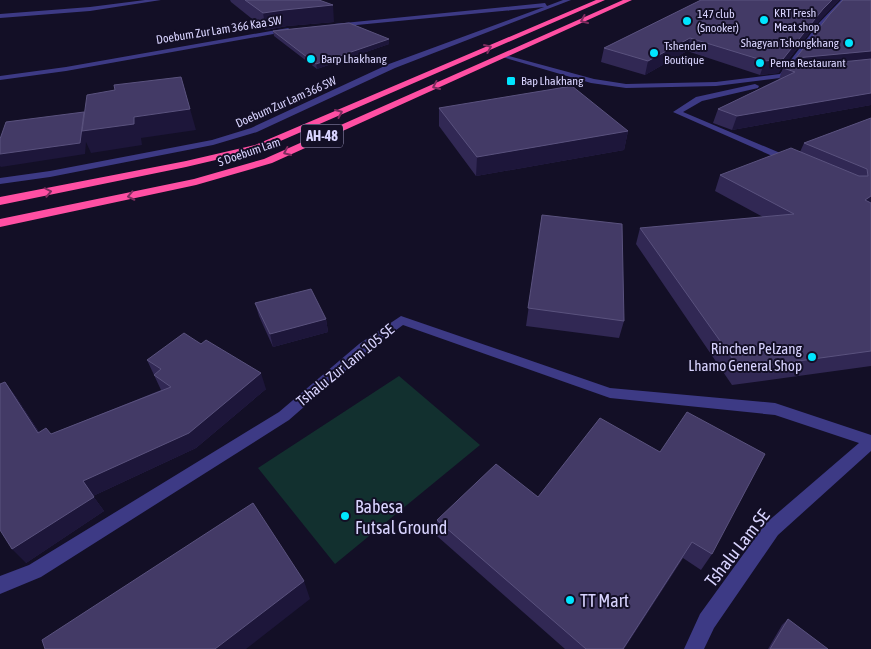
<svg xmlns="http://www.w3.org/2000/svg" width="871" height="649" font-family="'Asap Condensed',sans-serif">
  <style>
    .green { fill: #12302f }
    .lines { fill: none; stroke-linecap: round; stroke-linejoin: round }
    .minor { fill: #3d3a85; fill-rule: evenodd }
    .highway { fill: #ff4fa3; fill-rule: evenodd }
    .wall { fill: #312854 }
    .shaded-wall { fill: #1d163a }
    .building { fill: #433a66; stroke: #5a527e }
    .oneway { stroke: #7d2c5e }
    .poi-dot { fill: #00e5ff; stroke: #130f26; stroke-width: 2 }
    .labels { text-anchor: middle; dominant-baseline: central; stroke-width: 4; stroke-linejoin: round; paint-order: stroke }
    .far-poi-label { font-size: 12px; fill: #d9d4ff; stroke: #130f26; text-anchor: start }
    .far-street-label { font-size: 12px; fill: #d9d4ff; stroke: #130f26 }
    .shield { fill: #130f26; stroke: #9e99be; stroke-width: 1 }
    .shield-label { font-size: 14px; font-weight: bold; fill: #d9d4ff }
    .poi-label { font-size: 15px; fill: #d9d4ff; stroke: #130f26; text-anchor: end }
    .street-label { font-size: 15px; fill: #d9d4ff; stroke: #130f26 }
    .near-poi-label { font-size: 18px; fill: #d9d4ff; stroke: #130f26; text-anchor: start }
    .near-street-label { font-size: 18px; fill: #d9d4ff; stroke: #130f26 }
  </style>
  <rect width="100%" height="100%" fill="#130f26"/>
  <path class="green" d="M399,376l81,69 -145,119 -77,-96z"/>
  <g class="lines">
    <path class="minor" d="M145,0h16l-71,11 -90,7v-4l90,-7z
      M563,0h8l-176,68 -138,64 -44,13 -163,32 -50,7v-6l50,-7 162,-31 39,-12 138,-64 155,-57 -208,20 -2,-1v-2l211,-21 2,3z
      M841,0h6l-24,25 -35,48 11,-1 1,2 -4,2 -80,10 -90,2 -35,-5 -92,-27 3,-2 92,25 32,5 90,-2 64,-8 39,-51z
      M288,28l3,2 -1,1 -224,40 -66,9v-4l66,-9z
      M755,84l4,2 -1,2 -56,13 -19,11 109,46v4h-6l-113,-50 23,-15z
      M401,316l209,72 165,15 96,32v16l-93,84 -64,93 -10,21h-20l16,-35 66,-91 93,-80 -84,-28 -165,-17 -207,-73 -34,25 -80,70 -248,157 -41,17v-18l29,-11 250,-153 80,-68z"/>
    <path class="highway" d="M596,0h9l-343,149 -76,18 -186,38v-8l186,-36 69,-16z
      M623,0h9l-360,163 -76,22 -196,42v-8l194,-40 70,-20z"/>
  </g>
  <path class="wall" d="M230,0h89l15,22 -47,4 -21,4 -35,-28z
    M701,0h138l-21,22 -40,51 -18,2 -73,-24 -42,24 -44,-13 3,-14z
    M871,0v105l-139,25 -19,-7 5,-14 61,-30 4,-11 10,-1 3,-9z
    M273,31l116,13 -72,25 -43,-33z
    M439,108l189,23 -4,19 -148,26 -37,-50z
    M871,118v248l-139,19 -96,-141 4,-16 123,-11 -48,-26 5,-16 80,-23 4,-9z
    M542,215l82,106 -5,17 -93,-12z
    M255,303l71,16 2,13 -55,15 -14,-31z
    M147,360l119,29 -70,59 -103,48 11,15 -78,52 -21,-181 11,15 23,35 12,2 110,-44z
    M660,452l52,102 -11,16 -18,-12 -59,91h-59l-128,-113v-16l101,-23z
    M788,619l40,30h-60l14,-24z"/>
  <path class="shaded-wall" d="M832,0h7l-21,22 -40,51 -18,2 5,-14z
    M333,5l1,17 -47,4 -21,4 -3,-17 21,-3z
    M690,38l-3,13 -42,24 3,-14z
    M389,39v5l-72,25 -1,-5z
    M871,51v13l-80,7 5,-13z
    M181,77l15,53 -55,8 1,7 -51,8 -5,-11 -1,12 -84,13 -1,-1v-12l84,-42 50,5z
    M871,93v12l-139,25 5,-14z
    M628,131l-4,19 -148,26 1,-19z
    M871,196v9l-6,-5z
    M326,319l2,13 -55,15 -3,-13z
    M261,373l5,16 -70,59 -103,48 11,15 -78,52 -14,-14 71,-68z
    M5,382l11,15 33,51 -11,-15z
    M692,542l-68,107h-1z
    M304,581l6,18 -64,50h-31z"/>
  <path class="building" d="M245,0h74l14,5 -49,5 -21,3z
    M701,0h131l-9,9 -40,50 -18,2 -75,-23 -42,23 -44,-13z
    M843,0h28v51l-75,7 34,-44z
    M349,23l40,16 -73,25 -43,-33z
    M871,59v34l-134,23 -19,-7 77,-37 -12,-4z
    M181,77l9,32 -56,8v7l-52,7 5,-36 28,-5 -1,-5z
    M572,86l56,45 -151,26 -38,-49z
    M84,112l-4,31 -80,11v-15l6,-17z
    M871,118v78l-6,4 6,3v148l-131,18 -100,-141 154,-14 -74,-39 71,-27 68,28h9l-1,-7 -63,-26z
    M542,215l80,9 2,97 -96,-13z
    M311,289l15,30 -56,15 -15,-31z
    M184,333l17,11 5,-4 55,33 -72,60 -106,48 11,16 -82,52 -12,-19v-146l5,-2 33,51 8,-5 5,6 120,-47 -17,-12 7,-6 -14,-9z
    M687,412l78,42 -53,100 -20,-12 -69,107h-37l-149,-129 59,-56 42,33 62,-79 60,34z
    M253,503l51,78 -89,68h-170l-3,-9z
    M788,619l40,30h-58z"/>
  <defs><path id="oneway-chevron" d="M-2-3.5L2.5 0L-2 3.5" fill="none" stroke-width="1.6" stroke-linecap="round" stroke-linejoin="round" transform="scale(1.25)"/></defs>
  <g class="oneway">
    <use href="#oneway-chevron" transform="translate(584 20) rotate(156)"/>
    <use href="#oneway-chevron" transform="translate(488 48) rotate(-23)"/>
    <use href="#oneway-chevron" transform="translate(436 86) rotate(156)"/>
    <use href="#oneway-chevron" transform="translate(339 113) rotate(-24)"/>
    <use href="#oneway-chevron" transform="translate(287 152) rotate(155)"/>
    <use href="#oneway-chevron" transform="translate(48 192) rotate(-11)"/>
    <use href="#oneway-chevron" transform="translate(131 196) rotate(168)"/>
  </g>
  <g class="poi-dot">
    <circle cx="764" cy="20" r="5"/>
    <circle cx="687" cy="21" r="5"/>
    <circle cx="849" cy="43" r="5"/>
    <circle cx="654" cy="53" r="5"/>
    <circle cx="311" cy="59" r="5"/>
    <circle cx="760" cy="63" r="5"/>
    <rect x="506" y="76" width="10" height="10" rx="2.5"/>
    <circle cx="812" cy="357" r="5"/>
    <circle cx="345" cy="516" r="5"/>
    <circle cx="570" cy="600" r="5"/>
  </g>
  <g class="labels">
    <g class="far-poi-label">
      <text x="774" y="13">KRT Fresh<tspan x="774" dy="14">Meat shop</tspan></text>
      <text x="697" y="14">147 club<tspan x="697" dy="14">(Snooker)</tspan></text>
      <text x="839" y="43" text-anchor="end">Shagyan Tshongkhang</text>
      <text x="664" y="46">Tshenden<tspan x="664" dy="14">Boutique</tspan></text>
      <text x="321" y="59">Barp Lhakhang</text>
      <text x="770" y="63">Pema Restaurant</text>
      <text x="521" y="81">Bap Lhakhang</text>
    </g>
    <g class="far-street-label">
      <text transform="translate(219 30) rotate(-9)">Doebum Zur Lam 366 Kaa SW</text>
      <text transform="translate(286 102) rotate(-24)">Doebum Zur Lam 366 SW</text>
      <text transform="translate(249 152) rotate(-19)">S Doebum Lam</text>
    </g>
    <rect class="shield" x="301" y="124.5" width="42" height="23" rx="4"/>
    <g class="shield-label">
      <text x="322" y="136">AH-48</text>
    </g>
    <g class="poi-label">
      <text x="802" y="348">Rinchen Pelzang<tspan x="802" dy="17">Lhamo General Shop</tspan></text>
    </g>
    <g class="street-label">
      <text transform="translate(345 365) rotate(-39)">Tshalu Zur Lam 105 SE</text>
    </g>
    <g class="near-poi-label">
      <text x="355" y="506">Babesa<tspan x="355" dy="21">Futsal Ground</tspan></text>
      <text x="580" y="600">TT Mart</text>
    </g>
    <g class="near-street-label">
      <text transform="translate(737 548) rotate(-52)">Tshalu Lam SE</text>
    </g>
  </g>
</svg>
